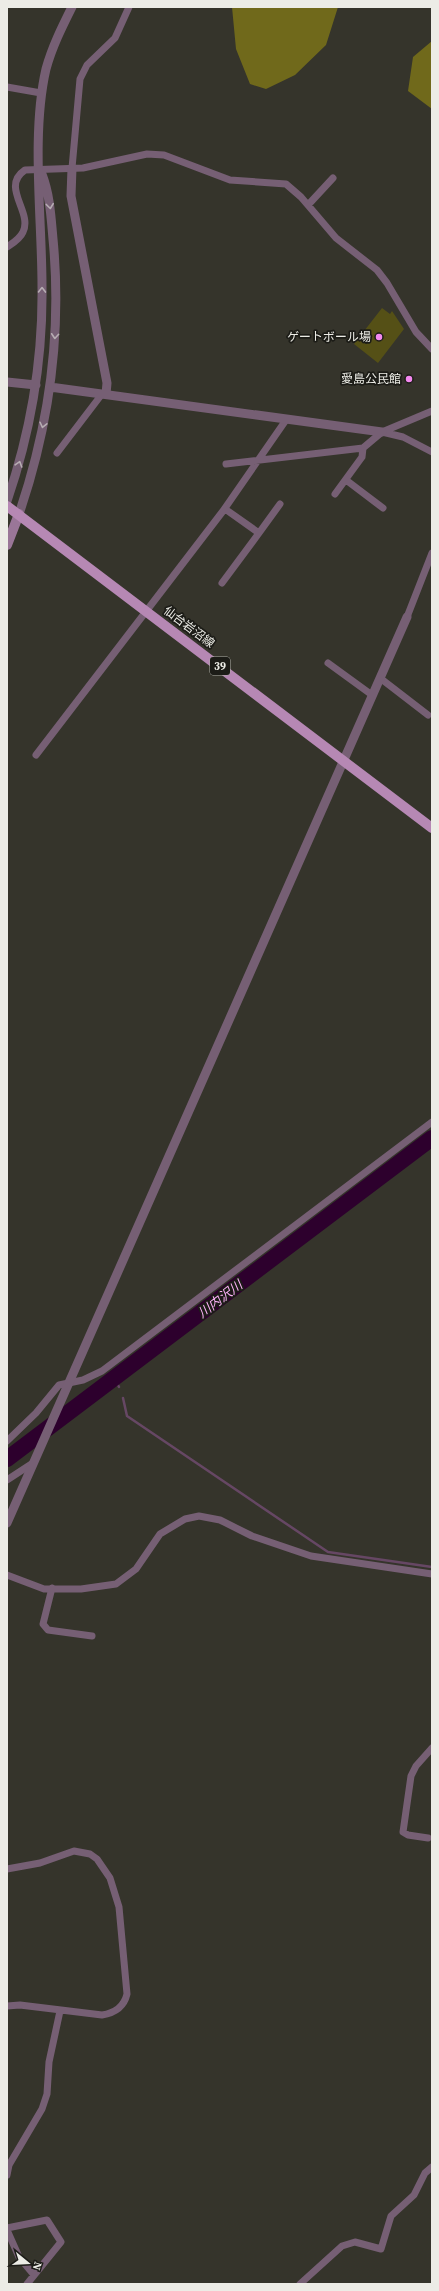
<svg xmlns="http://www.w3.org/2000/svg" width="439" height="2291" font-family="'Source Serif 4','Noto Sans JP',serif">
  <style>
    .green { fill: #555016 }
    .forest { fill: #70691b }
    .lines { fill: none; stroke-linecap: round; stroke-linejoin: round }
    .stream { stroke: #664764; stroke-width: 2.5 }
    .river { stroke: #2d002d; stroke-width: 16 }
    .minor { stroke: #765f74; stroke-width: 7 }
    .tertiary { stroke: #765f74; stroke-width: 9 }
    .secondary { stroke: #9a7698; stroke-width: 10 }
    .primary { stroke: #b688b4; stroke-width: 10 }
    .oneway { stroke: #b7adb3 }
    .poi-dot { fill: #f489f0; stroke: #1c1c17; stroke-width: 1.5 }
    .labels { text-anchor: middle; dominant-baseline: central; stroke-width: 3.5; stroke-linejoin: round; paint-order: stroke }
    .shield { fill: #1c1c17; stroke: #aeaea8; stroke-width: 1 }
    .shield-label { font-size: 11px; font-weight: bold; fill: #ecece6 }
    .poi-label { font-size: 12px; fill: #ecece6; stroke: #1c1c17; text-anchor: end }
    .street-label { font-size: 12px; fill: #ecece6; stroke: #1c1c17 }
    .water-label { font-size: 13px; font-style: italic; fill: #feb2fa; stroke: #1c1c17 }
  </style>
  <rect width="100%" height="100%" fill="#35342b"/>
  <path class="green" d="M382,308l8,6 2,-3 12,18 -26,34 -24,-19z"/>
  <path class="forest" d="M232,7h106l-12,38 -31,30 -29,14 -16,-5 -14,-35z
    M432,41v68l-24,-18 5,-34z"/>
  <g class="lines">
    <path class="stream" d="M114,1377l5,10
      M123,1398l4,18 201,136 104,15"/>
    <path class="river" d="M7,1459l425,-321"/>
    <path class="minor" d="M7,87l34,6
      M72,168l8,-89 7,-14 28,-27 14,-31
      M308,205l25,-27
      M7,247c6,-4 13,-8 16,-15 10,-20 -23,-45 2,-62l58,-2 64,-14 17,1 66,25 56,4 15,13 35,41 41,32 10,13 29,49 16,17
      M382,432l21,5 29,15
      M57,453l45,-59
      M226,464l137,-16
      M346,480l37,28
      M335,494l27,-37 1,-9 19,-16 50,-21
      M225,509l34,24 21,-29
      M222,583l37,-50
      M407,617l25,-64
      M328,663l44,32
      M380,678l48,37
      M36,755l187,-244 63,-91
      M7,1441l29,-28 23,-28 24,-5 19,-9 330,-249
      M7,1480l26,-17
      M7,1575l37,14h37l35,-5 20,-15 24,-35 25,-15 14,-3 21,4 32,16 59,20 121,18
      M52,1588l-9,36 5,6 44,6
      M428,1838l-20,-3 -5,-3 8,-56 5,-10 16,-18
      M7,1869l33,-6 34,-12 16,3 7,5 13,19 9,29 8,87c-3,13 -12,19 -25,21l-82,-10 -13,1
      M7,2175l2,-10 33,-56 5,-15 2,-32 11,-51
      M7,2228l40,-8 14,22 -34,42
      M7,2230l12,27 15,18
      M300,2284l42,-38 13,-4 26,7 10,-33 23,-21 11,-22 7,-6"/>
    <path class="tertiary" d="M72,168l-1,28 36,187 -1,11
      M7,382l29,3
      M50,387l332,45
      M7,501c24,-70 36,-141 35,-215 0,-68 -11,-152 4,-217 6,-22 16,-42 26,-62
      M19,514c30,-88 43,-181 34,-275 -2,-22 -3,-44 -11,-65
      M7,1523l400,-906"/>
    <path class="secondary" d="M7,545l12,-31"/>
    <path class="primary" d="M7,506l425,322"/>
  </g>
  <defs><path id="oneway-chevron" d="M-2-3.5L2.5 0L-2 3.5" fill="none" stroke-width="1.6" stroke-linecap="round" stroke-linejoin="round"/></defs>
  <g class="oneway">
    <use href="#oneway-chevron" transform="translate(50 206) rotate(83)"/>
    <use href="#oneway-chevron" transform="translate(42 290) rotate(-89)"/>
    <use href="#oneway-chevron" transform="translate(55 336) rotate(94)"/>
    <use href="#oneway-chevron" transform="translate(43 425) rotate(103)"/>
    <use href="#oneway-chevron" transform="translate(19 464) rotate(-73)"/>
  </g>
  <g class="poi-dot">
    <circle cx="379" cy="337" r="4"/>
    <circle cx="409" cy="379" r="4"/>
  </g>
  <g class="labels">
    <rect class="shield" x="210" y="657" width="20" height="18" rx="3"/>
    <g class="shield-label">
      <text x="220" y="666">39</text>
    </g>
    <g class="poi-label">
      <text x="371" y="337">ゲートボール場</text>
      <text x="401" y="379">愛島公民館</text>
    </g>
    <g class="street-label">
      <text transform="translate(189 627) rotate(37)">仙台岩沼線</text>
    </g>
    <g class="water-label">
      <text transform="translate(220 1299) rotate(-37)">川内沢川</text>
    </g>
  </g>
  <rect width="439" height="2291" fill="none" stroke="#ecece6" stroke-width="16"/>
  <g transform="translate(28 2263) rotate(108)" stroke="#1c1c17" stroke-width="3" paint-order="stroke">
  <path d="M0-3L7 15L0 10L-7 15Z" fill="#ecece6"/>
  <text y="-6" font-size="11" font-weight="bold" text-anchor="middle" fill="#ecece6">N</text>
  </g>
</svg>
